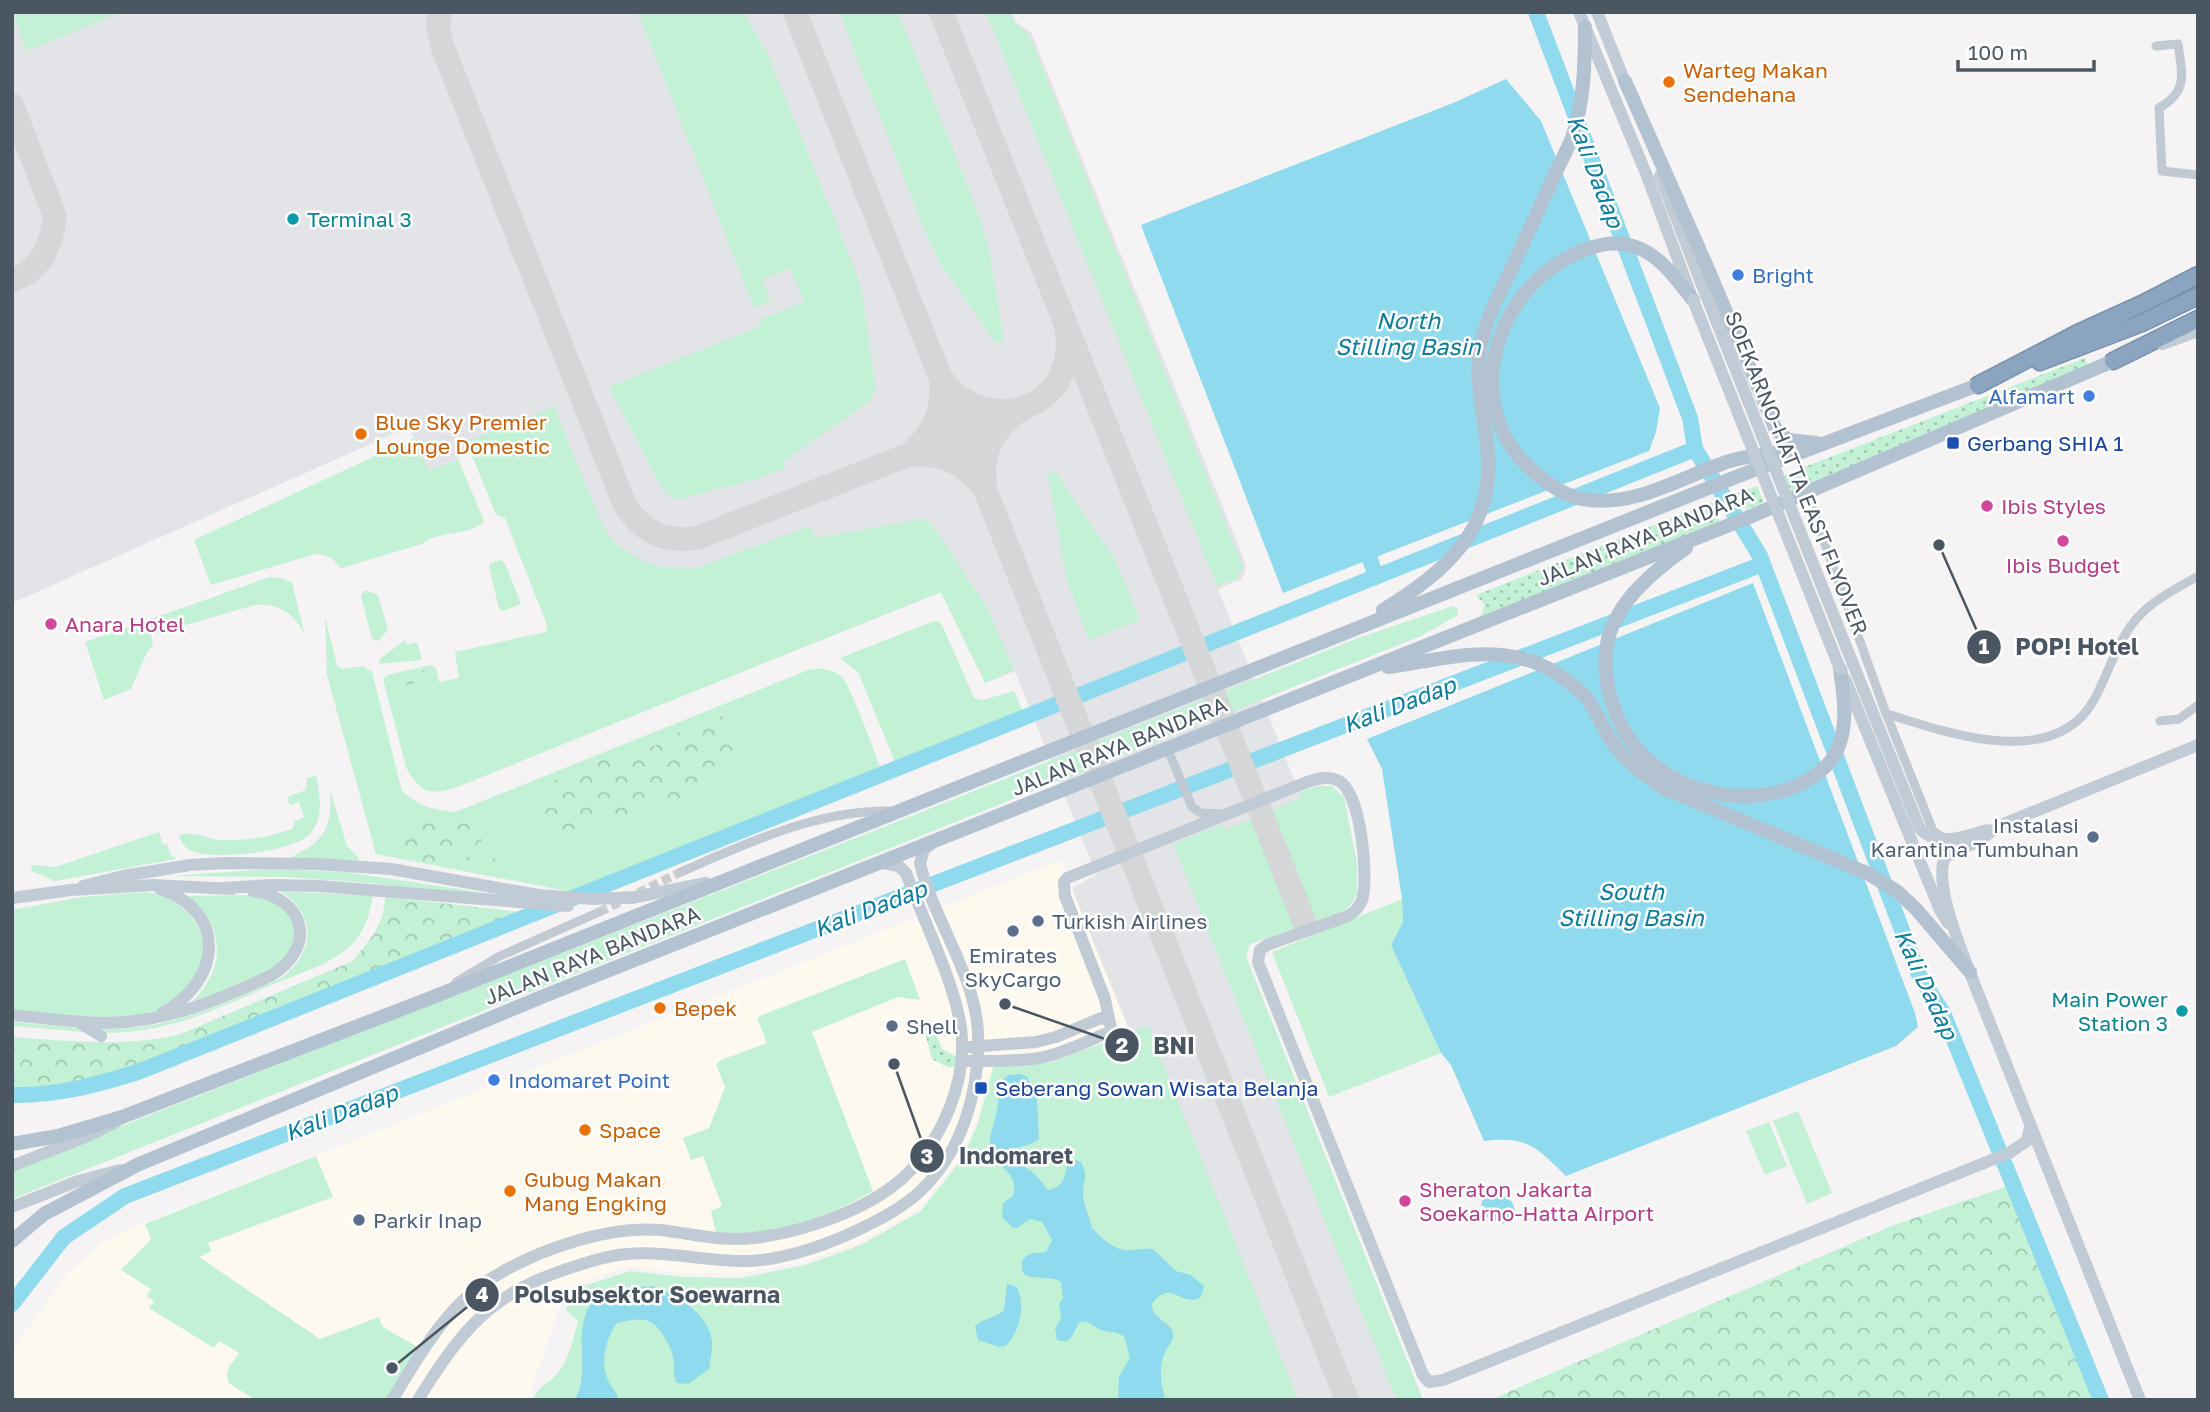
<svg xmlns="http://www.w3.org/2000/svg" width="2210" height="1412" font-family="'Golos Text',sans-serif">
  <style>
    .commercial { fill: #fdf9ef }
    .airport { fill: #e2e4e7 }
    .grass { fill: #c3f1d5 }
    .forest { fill: url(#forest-crowns) }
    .garden { fill: url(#garden-dots) }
    .water { fill: #90daee }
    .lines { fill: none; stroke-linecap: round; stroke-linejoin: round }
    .river { stroke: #90daee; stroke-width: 16 }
    .taxiway { stroke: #d5d6d8; stroke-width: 24 }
    .street-tunnel { stroke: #caccce; stroke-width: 9; stroke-dasharray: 9 4.5; stroke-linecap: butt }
    .highway-casing { stroke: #7690ad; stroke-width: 19 }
    .street { stroke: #c1cad2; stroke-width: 9 }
    .secondary { stroke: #c1cbd6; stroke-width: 12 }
    .primary { stroke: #b3c2d1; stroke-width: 14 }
    .highway { stroke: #8ba5c1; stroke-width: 16 }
    .secondary-bridge { stroke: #c1cbd6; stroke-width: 12 }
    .food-dot { fill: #e8710a; stroke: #fff; stroke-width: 2.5 }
    .culture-dot { fill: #0f9aa8; stroke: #fff; stroke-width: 2.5 }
    .shop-dot { fill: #3f7fe0; stroke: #fff; stroke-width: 2.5 }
    .transit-dot { fill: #1a4fb4; stroke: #fff; stroke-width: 2.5 }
    .hotel-dot { fill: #d1479c; stroke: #fff; stroke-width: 2.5 }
    .service-dot { fill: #5c6f8a; stroke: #fff; stroke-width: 2.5 }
    .labels { text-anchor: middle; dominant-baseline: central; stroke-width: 5; stroke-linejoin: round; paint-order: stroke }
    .food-label { font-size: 21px; fill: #c56008; stroke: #fff; text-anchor: start }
    .culture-label { font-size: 21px; fill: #0d838f; stroke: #fff; text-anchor: start }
    .shop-label { font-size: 21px; fill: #366cbe; stroke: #fff; text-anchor: start }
    .transit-label { font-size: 21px; fill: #164399; stroke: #fff; text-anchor: start }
    .street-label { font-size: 21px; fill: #4a5661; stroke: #fff }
    .hotel-label { font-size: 21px; fill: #b23c85; stroke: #fff; text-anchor: start }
    .service-label { font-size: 21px; fill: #4e5e75; stroke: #fff; text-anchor: start }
    .water-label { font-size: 23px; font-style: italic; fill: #0c7c9b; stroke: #fff }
    .leader { fill: none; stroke: #4a5661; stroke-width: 2.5 }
    .callout-dot { fill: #4a5661; stroke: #fff; stroke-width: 2.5 }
    .mark-label { font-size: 21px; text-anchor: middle; font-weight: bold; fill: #fff }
    .callout-label { font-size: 23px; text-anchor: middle; font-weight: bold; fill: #4a5661; stroke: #fff; stroke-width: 5; stroke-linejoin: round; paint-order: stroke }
  </style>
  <defs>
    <pattern id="forest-crowns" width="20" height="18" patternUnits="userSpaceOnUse" patternTransform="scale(1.75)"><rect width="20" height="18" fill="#c3f1d5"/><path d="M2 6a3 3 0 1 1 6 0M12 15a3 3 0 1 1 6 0" fill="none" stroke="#a0c6b0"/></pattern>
    <pattern id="garden-dots" width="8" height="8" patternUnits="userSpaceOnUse" patternTransform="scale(1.75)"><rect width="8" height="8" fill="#c3f1d5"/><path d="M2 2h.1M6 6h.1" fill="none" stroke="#a0c6b0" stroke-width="1.8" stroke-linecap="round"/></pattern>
  </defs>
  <rect width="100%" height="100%" fill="#f5f3f3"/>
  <path class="commercial" d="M1061,860l69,172 -80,29 -57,4 -17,58 -14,32 -43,54 -58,33 -56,19 -63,12h-59l-54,-6 -51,16 -17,22 -34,95h-515v-50l56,-77 42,-36z"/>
  <path class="airport" d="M12,12h1000l4,10 15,10 213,527 2,8 -2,8 -4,5 -22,9 81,203 19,-6h14l12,12 13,66v30l-5,9 -13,10 -89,31 -4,13 177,443h-144l-207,-511 24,-15 -81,-203 -30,12 -44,-91 -304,122 -166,-261 -42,18 -20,-44 -397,176z"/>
  <path class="grass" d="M13,12h110l-97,39z
    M638,12h105l25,43 89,219 5,19 14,96 -6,12 -87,61 3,6 -30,11 -76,20 -8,-1 -12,-13 -51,-98 152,-61 -2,-6 45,-18 -14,-34 -28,12 9,21 -17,7z
    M839,12h59l82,206 9,31 15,90 -1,3 -7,1 -58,-83 -10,-21z
    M986,12h24l5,12 14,10 214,533 -5,11 -21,8z
    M554,407l46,113 8,15 10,11 27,16 15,5 34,2 116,-43 6,12 100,-18h9l7,5 57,86 25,59 -29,13 -44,-91 -484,195c-26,9 -38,6 -51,-20l-23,-88 4,-4 44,-10 5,3 3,14 20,-4 -4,-26 91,-20 1,-7 -42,-107 -9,-3 -27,-67v-5l5,-4z
    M414,438l15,33 29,-12 26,62 -1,2c-19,14 -44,7 -61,21l-81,24c-8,-10 -13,-13 -25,-14l-105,31 -17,-45z
    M1051,472l5,1 60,88 24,59 -51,20 -22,-58 -19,-106z
    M500,560l5,3 16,41 -18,7 -4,-2 -10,-43 1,-3z
    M270,577l10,1 12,4 13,54c-10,-22 -25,-33 -50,-31l-104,30 2,10 -6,7 -16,37 -27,11 -19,-58z
    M365,590l13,5 10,34 -9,12 -7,-2 -11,-43z
    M1453,606l4,2 1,7 -37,21 -1409,563v-30l882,-346 464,-185z
    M325,617l12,48 5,4 21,-3 9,6 30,119c18,16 30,18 53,21l356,-143c11,-1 22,0 31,8 7,5 33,76 38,90l-308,125 -196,-38 -49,-179z
    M934,621l5,1 4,5 31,71 9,2 31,-9 13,30 -129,48 -40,-97 -18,-14z
    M405,640l2,5 10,-3 5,18 -43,4 1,-5z
    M316,776c4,19 8,40 -5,57 -16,19 -96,28 -119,18 -7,-3 -11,-8 -13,-16 16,-5 26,4 42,5 25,1 48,-3 71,-11l3,-8 9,-4 -5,-15 -9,3 -3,-8 19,-7 1,-12z
    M1318,786h14l12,12 13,66v30l-10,15 -8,4 -89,31 -4,13 177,443h-26l-224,-556 49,-20 3,6 76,-32 -2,-6z
    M330,790l17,56 12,12 -2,5 -70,-4c35,-15 46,-29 43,-69z
    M159,832l4,13 4,-1 3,10 6,5 -121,22 -25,-11 3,-5 22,2z
    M269,869l76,3 161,24v2l-147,-16 -76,-5 -112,-1z
    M280,891l93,5c-3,17 -8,35 -21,48 -19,19 -46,27 -71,37 -64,28 -111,53 -183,52l1,-4c70,2 122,-24 184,-52 33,-26 33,-64 -3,-86z
    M148,892c68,16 75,84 15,116 -36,19 -110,7 -151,4v-102l70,-13z
    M255,895l27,10 12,19 1,10 -6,20 -19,17 -85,37c40,-33 45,-80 1,-112z
    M1402,899l1,23 -12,23 50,108 -112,44 -57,-145z
    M905,959l15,41 -22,-3 -86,35 61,159c-36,21 -76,37 -118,43 -13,2 -26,0 -39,0l-5,-23 11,-5 -19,-50 -12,4 -8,-22 26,-10 16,-41 -9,-22 5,-5 46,-17 -10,-25 5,-3z
    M12,1022l67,6 6,4 -73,-6z
    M1148,1026l150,374h-765c7,-16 13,-14 23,-25 13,-15 17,-35 22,-54l-13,-12 16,-22 49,-16 53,6 59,1 63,-13 56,-20 60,-34 43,-55 14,-33 16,-58 56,-2z
    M1798,1111l34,82 -25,11 -34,-83z
    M1769,1122l18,44 -22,9 -19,-44z
    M316,1156l17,41 -125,46 3,8 -12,6 121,82 59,-22 4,10 36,21 -33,52h-131l-26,-17c-6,-13 3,-19 10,-30l-20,-12 -5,7 -65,-40 5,-7 -8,-5 5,-7 -30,-19 30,-31 -6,-15z"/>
  <path class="forest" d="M422,670l8,1 -2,9 -31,7 -7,-1 -1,-8 2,-1z
    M720,715l18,15 -4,11v22l-14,15 -20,8 -3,7 -16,7 -23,-1 -24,10 -6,7 -11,4 -21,5 -9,-2 -14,10 -21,-5 -7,-11c1,-9 -5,-15 -2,-25l6,-3 7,-9 30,-16 12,-2 11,-8 9,2 18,-9 19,-1 11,-9 35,-14 9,-6z
    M475,815l5,1 5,9 -4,8 1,10 -7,4 -6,-1 -11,-13 -1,11 -5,10 2,3 -8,9 -47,-9 -5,-6 11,-16 12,1v-8l8,-9 6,1 4,-3 6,1 4,4 2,-2 7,-1 6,4h4z
    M465,857l34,2 3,6 10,4 -20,1 -29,-12z
    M386,897l143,16 -392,157c-45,14 -77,22 -125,22v-55c57,4 111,10 166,-2l175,-74 21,-27 8,-17z
    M2008,1186l87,214h-597l-1,-3 397,-172z"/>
  <path class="garden" d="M2085,358l3,7 -297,127 -7,-17z
    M1757,486l7,17 -18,7 -8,-17z
    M1712,502l8,20 -242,96 5,-6 1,-8 -8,-9z
    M927,1026l7,3 8,20 15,8v8l-8,3 -17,-9 -8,-30z"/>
  <path class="water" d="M1506,79l35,42 119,287 -4,24 -7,19 -366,142 -142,-368 312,-122z
    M1753,583l162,430 3,14 -22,19 -330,130c-30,-29 -38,-40 -82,-35l-33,-76 -10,-12 -50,-108 12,-23 -1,-23 -20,-130 -15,-30z
    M1021,1074l6,3 10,23 2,39 -5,4 -21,6 -2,5 4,6 20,14 13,16c17,-3 17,-15 20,-29l4,-3 9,4c8,15 2,17 2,33 1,11 7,22 9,33 9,8 18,20 32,22 9,1 19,-2 29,-1l23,22 15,4 13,11 -3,11c-15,10 -26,-10 -40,-2 -25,15 10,27 12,37 2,9 -7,16 -10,25 -4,12 -2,31 3,43h-48l1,-23 11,-19 -6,-22c-11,-6 -16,-3 -23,-6 -9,-4 -11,-9 -21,-8 -8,10 -6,23 -23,18l-2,-12 6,-10 -2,-14 4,-6 -2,-16c-10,-9 -44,3 -39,-19 2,-11 16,-10 24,-11l6,-12 -10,-18 -12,-3 -13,9h-4l-11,-11 1,-14 10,-7c6,-23 -12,-26 -23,-42 -2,-20 4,-27 7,-45 2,-9 1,-19 3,-28l9,-6z
    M1489,1193c13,0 23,3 26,17l-3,9 -6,-1 -2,6 -22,-9 3,-8 -4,-2 3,-10z
    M1007,1284l10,3c9,19 3,44 -11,59l-8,1 -20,-7 -3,-14c9,-8 21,-8 29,-16z
    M654,1286c23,9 54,27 58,55 1,9 -2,19 -3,28l-21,15 -11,-1c-5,-8 -2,-16 -4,-26 -1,-6 -3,-10 -6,-15 -13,-26 -24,-25 -50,-19 -12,16 -18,43 -7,61 4,7 7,8 8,16h-44c9,-12 8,-29 8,-43 -3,-61 15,-69 72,-71z"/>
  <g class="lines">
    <path class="river" d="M1536,12l154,406 5,31 65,107 159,419 24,38 158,387
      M1370,559l6,18
      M12,1095c45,1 84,-10 126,-23l1557,-623
      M12,1304l52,-67 61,-41 1638,-632"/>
    <path class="taxiway" d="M440,12l-2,16 5,20 181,455c17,29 41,40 73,35l325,-128
      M795,12l552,1388
      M941,12l363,909
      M12,105l43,112 -4,20 -8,20 -15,16 -16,8
      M944,382c45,57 133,25 123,-49
      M912,452c20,-18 31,-39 29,-66
      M915,455c26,-2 49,8 66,29
      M985,482c-4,-26 7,-50 27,-66"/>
    <path class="street-tunnel" d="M638,893l45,-22
      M599,912l27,-13"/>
    <defs>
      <path id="highway" d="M2113,361l85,-42
        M2040,362l102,-39 56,-27
        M1978,385l100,-52 66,-30 54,-28"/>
    </defs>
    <use href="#highway" class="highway-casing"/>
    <path class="street" d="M2156,46l22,-2c4,29 11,47 -19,64l3,63 36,4
      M1811,491l1,17 72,200 49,123 9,6
      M1891,715c59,19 164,55 203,-15 15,-27 24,-63 46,-85 16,-17 38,-27 58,-39
      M2160,721l19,-2 19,-14
      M1168,750l24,57 9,6 19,1
      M683,871c67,-29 134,-61 208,-60
      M456,982l42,-25 101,-45"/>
    <path class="secondary" d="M1579,12l68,164 44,119
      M1597,12l31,78
      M1660,176l46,119
      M2162,344l36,-13
      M1853,664l67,165c17,18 46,8 67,1
      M1845,679l95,231 8,13
      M153,885l79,4
      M83,886l40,-10 67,-11 35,-2 93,1 73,5 147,26 55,4 45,-2
      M223,888l49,-3 47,1 249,20
      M160,889c69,23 61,93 2,124
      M631,898l75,-15
      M12,1015c32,3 65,8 96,8 58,-1 112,-23 164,-48 45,-28 34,-77 -19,-84
      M80,1023l21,13
      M969,1047l67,-5 20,-5 45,-19 7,2
      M961,1061c26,0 52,1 78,-3 23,-4 46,-16 68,-25l4,-4 -6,-30 -40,-103 -1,-14 3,-4 240,-96c10,-3 22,-7 32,-1 22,12 30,96 23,119 -3,8 -7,12 -14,16l-81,29 -7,5 -2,12 165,413 6,7 14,-2 566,-227 18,-12 3,-14
      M12,1166l76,-30 28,-14
      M12,1207l66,-26 42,-11
      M392,1400c28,-45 54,-94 100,-122 45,-28 114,-52 167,-48 31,3 62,12 94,8 48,-5 115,-28 151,-61 38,-37 64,-96 57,-149 -7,-48 -38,-108 -55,-155l-7,-7 -16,-3
      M418,1400c53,-86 82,-113 181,-141 51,-15 101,4 152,2 33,-2 66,-13 96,-26 24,-11 49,-23 69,-40 46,-40 64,-104 62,-163 -3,-58 -45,-113 -58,-169l4,-13 7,-6
      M2140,1400l-168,-422c-10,-27 -39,-94 -27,-121l33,-16 23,-16 197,-80"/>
    <path class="primary" d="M1625,81l83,188 68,161 12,10 29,3
      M1693,300c-16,-20 -32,-44 -57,-53 -22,-8 -47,-1 -67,10 -77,40 -108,151 -37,213 14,13 31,25 50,29 52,9 95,-20 142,-36 18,-7 38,-8 57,-11
      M1686,548c-31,22 -68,52 -78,91 -5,21 -2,44 4,63 21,74 103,109 174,88 18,-6 41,-20 50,-37 13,-28 8,-55 4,-84
      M1383,610c36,-22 76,-50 94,-90 31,-70 -13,-119 7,-188 5,-19 15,-37 23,-54 15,-32 30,-65 45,-97 6,-14 14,-29 20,-43 12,-36 13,-73 13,-111
      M1388,667c58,-8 115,-27 168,6 12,8 24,17 33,28 9,14 15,29 24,42 14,20 33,34 53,46l203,85 29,18 18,17 54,63
      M12,1144l46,-8 64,-19 306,-118 1313,-524 237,-90
      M12,1241l32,-27 93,-49 407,-169 1203,-478 366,-157"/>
    <use href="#highway" class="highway"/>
    <path class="secondary-bridge" d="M1706,295l147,369
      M1693,300l147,369
      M12,898l59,-8 82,-5"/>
  </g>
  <g class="food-dot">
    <circle cx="1669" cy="82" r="7"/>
    <circle cx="361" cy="434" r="7"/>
    <circle cx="660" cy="1008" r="7"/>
    <circle cx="585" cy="1130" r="7"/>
    <circle cx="510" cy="1191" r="7"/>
  </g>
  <g class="culture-dot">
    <circle cx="293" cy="219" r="7"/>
    <circle cx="2182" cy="1011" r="7"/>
  </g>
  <g class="shop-dot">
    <circle cx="1738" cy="275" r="7"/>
    <circle cx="2089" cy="396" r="7"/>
    <circle cx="494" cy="1080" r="7"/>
  </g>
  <g class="transit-dot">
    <rect x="1946" y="436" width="14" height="14" rx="3.5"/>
    <rect x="974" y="1081" width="14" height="14" rx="3.5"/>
  </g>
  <g class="hotel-dot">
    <circle cx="1987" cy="506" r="7"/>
    <circle cx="2063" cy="541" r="7"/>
    <circle cx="51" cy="624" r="7"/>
    <circle cx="1405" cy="1201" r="7"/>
  </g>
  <g class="service-dot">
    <circle cx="2093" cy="837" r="7"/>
    <circle cx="1038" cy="921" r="7"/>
    <circle cx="1013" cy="931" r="7"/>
    <circle cx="892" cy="1026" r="7"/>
    <circle cx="359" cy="1220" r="7"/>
  </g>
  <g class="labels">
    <g class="food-label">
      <text x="1683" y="70">Warteg Makan<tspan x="1683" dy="24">Sendehana</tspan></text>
      <text x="375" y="422">Blue Sky Premier<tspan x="375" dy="24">Lounge Domestic</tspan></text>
      <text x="674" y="1008">Bepek</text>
      <text x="599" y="1130">Space</text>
      <text x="524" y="1179">Gubug Makan<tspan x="524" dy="24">Mang Engking</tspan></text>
    </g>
    <g class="culture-label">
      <text x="307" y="219">Terminal 3</text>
      <text x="2168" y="999" text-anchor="end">Main Power<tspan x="2168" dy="24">Station 3</tspan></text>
    </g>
    <g class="shop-label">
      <text x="1752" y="275">Bright</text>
      <text x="2075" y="396" text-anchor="end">Alfamart</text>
      <text x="508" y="1080">Indomaret Point</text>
    </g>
    <g class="transit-label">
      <text x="1967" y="443">Gerbang SHIA 1</text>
      <text x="995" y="1088">Seberang Sowan Wisata Belanja</text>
    </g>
    <g class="street-label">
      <text transform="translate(1797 473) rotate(68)">SOEKARNO-HATTA EAST FLYOVER</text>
      <text transform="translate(1645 536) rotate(-22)">JALAN RAYA BANDARA</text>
      <text transform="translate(1119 746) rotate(-22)">JALAN RAYA BANDARA</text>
      <text transform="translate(592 955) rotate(-22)">JALAN RAYA BANDARA</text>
    </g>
    <g class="hotel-label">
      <text x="2001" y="506">Ibis Styles</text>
      <text x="2063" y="565" text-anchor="middle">Ibis Budget</text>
      <text x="65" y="624">Anara Hotel</text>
      <text x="1419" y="1189">Sheraton Jakarta<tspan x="1419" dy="24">Soekarno-Hatta Airport</tspan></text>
    </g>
    <g class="service-label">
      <text x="2079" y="825" text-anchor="end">Instalasi<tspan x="2079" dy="24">Karantina Tumbuhan</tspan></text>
      <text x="1052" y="921">Turkish Airlines</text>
      <text x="1013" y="955" text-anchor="middle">Emirates<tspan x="1013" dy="24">SkyCargo</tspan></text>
      <text x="906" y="1026">Shell</text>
      <text x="373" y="1220">Parkir Inap</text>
    </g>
    <g class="water-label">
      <text transform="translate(1596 171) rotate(69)">Kali Dadap</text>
      <text x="1408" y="320">North<tspan x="1408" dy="26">Stilling Basin</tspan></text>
      <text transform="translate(1399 704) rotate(-21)">Kali Dadap</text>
      <text x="1631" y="891">South<tspan x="1631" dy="26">Stilling Basin</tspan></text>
      <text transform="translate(870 908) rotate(-21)">Kali Dadap</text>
      <text transform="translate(1927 984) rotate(65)">Kali Dadap</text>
      <text transform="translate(341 1112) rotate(-21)">Kali Dadap</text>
    </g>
  </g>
  <path class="leader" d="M1939 545L1984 647M1005 1004L1122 1045M894 1064L927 1156M392 1368L482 1295"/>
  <g class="callout-dot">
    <circle cx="1939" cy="545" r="7"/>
    <circle cx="1005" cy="1004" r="7"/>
    <circle cx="894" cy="1064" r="7"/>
    <circle cx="392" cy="1368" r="7"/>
    <circle cx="1984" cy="647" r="18"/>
    <circle cx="1122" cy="1045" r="18"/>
    <circle cx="927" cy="1156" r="18"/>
    <circle cx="482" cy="1295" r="18"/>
  </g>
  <g class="mark-label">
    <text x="1984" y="654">1</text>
    <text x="1122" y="1053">2</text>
    <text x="927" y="1164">3</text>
    <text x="482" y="1302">4</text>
  </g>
  <g class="callout-label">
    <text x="2077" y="655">POP! Hotel</text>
    <text x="1174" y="1054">BNI</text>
    <text x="1016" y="1164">Indomaret</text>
    <text x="647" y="1303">Polsubsektor Soewarna</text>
  </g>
  <rect width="2210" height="1412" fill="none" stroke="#4a5661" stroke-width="28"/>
  <path d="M1958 60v10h136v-10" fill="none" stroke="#4a5661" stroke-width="3.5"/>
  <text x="1968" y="60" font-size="21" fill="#4a5661" stroke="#ffffff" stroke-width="5" paint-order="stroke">100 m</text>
</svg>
